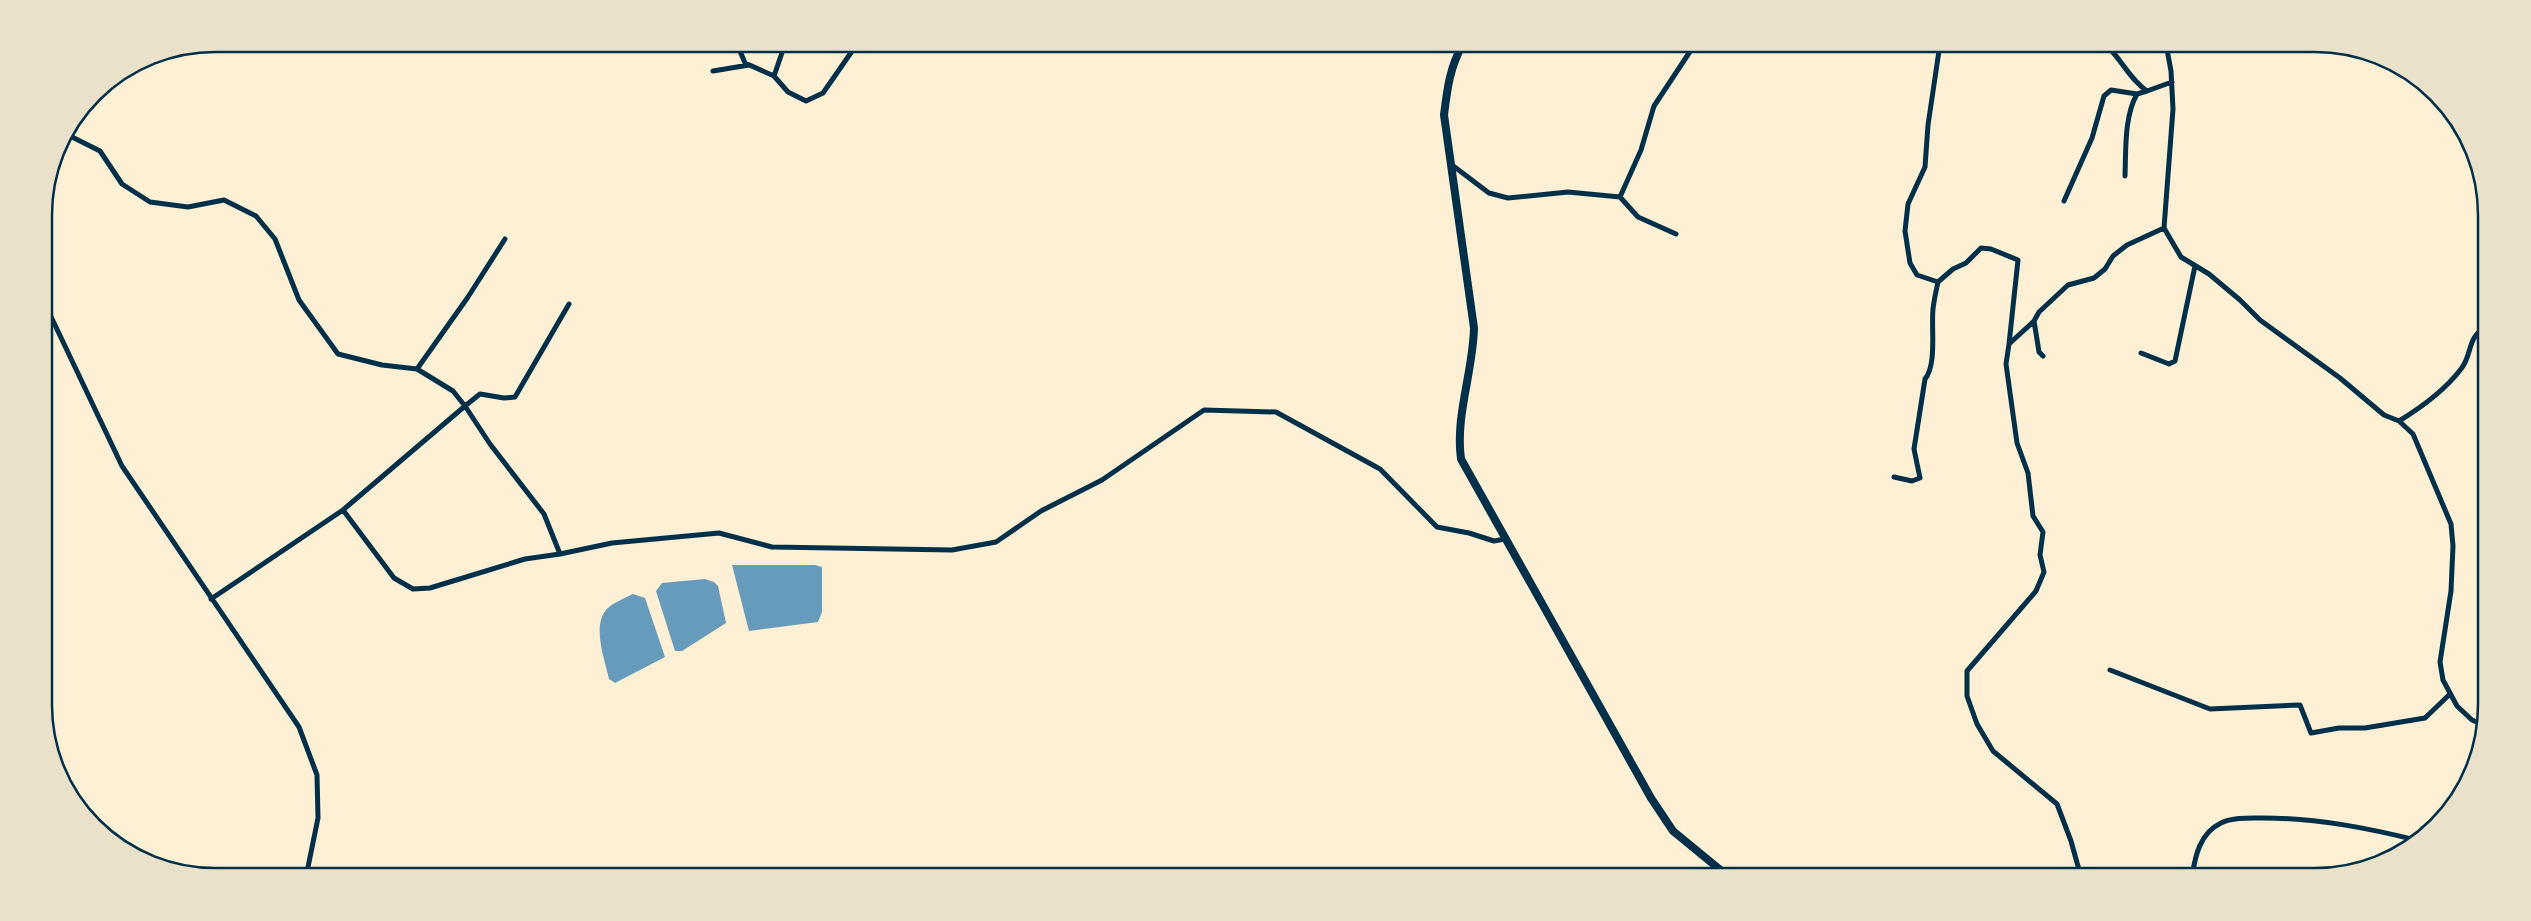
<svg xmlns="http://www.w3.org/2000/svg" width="2531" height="921" font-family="Cabin,sans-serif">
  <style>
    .water { fill: #669bbc }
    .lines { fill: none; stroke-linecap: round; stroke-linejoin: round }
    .minor { stroke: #003049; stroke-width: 5 }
    .primary { stroke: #003049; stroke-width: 8 }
    .rim { fill: none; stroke: #003049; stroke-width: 2.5 }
  </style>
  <rect width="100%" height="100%" fill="#fdf0d5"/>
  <path class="water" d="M732,565h83l7,2v45l-4,10 -69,9z
    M705,579l9,3 4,4 8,37 -44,28h-7l-19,-60 6,-8z
    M633,594l12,4 20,59 -50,26 -6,-4c-4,-19 -17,-52 -3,-69 6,-7 19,-12 27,-16z"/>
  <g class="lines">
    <path class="minor" d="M737,44l8,19 29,13 14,16 18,9 17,-8 34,-49
      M2000,44l8,2 51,-2
      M2105,44c16,14 24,35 42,47l25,-9
      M2166,44l5,27 2,38 -9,119 17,29 28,17 31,26 20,20 80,58 44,37 15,6 14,13 38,90 2,22 -2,45 -11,71 3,18 14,26 15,14 12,5
      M713,71l36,-6
      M774,76l11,-32
      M66,134l34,17 22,33 28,18 38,5 36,-7 32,16 19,23 24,61 39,54 44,11 35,4 51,-72 37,-58
      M1452,165l37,28 19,5 60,-6 52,5 18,20 38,17
      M2125,176c1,-26 -1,-59 12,-82
      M1620,197l21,-47 13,-44 41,-62
      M2064,201l28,-63 12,-42 7,-6 26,4 10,-3
      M1938,282l15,-13 13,-6 15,-15 10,1 27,11 -9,84
      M45,304l77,162 177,261 18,48 1,43 -12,59
      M2034,321l5,31 4,4
      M2141,353l28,11 6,-3 20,-95
      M417,369l36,22 12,15 15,-12 24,4 11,-1 54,-93
      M2399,421c23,-14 46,-31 62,-52 12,-15 5,-31 25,-42
      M1894,477l18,4 8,-3 -6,-29 11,-70c12,-14 6,-52 8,-70 1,-9 3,-18 5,-27l-21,-7 -7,-12 -5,-32 3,-27 17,-37 3,-42 12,-81
      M343,510l51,68 19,11 17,-1 95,-29 35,-5 52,-11 107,-10 53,14 180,3 44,-8 45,-31 61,-31 102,-70 72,2 104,57 57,58 32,6 25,8 11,-2
      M211,599l132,-89 122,-104 25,38 54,70 16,40
      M2110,670l100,39 90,-4 11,28 28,-5h26l60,-10 25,-24
      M2081,877l-10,-36 -14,-37 -64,-53 -16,-27 -10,-28v-25l69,-80 8,-19 -4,-17 3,-23 -10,-16 -5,-43 -11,-30 -11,-79 3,-20 25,-23 5,-9 29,-27 26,-7 11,-9 8,-13 14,-11 37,-17
      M2192,877c3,-21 8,-44 29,-54 12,-6 29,-5 42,-5 54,0 105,10 157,23"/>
    <path class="primary" d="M1463,44c-13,22 -16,46 -19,71l30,213c-1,44 -19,88 -13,131l190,339 22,33 56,46"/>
  </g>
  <path d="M0 0H2531V921H0ZM215 52H2315A163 163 0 0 1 2478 215V705A163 163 0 0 1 2315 868H215A163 163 0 0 1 52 705V215A163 163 0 0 1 215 52Z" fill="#e9e1ca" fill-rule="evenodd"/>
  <path class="rim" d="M215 52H2315A163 163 0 0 1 2478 215V705A163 163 0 0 1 2315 868H215A163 163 0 0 1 52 705V215A163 163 0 0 1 215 52Z"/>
</svg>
